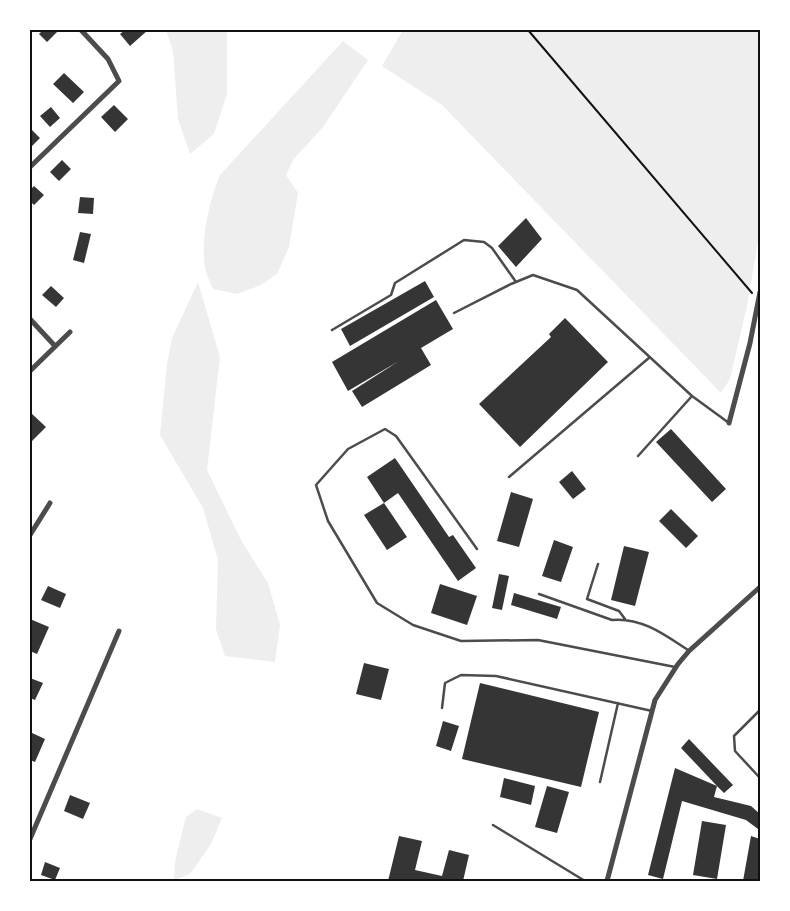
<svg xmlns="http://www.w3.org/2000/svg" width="790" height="911" font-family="'Fira Sans',sans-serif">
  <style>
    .green { fill: #eee }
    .building { fill: #353535 }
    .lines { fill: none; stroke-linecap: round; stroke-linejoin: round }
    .path { stroke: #111; stroke-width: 2 }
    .service { stroke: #4c4c4c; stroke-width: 2.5 }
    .minor { stroke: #4c4c4c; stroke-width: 5 }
    .neatline { fill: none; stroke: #111; stroke-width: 2 }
  </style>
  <rect width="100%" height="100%" fill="#fff"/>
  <path class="green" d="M166,30l61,1v63l-13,40 -24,20 -12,-35 -5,-68z
    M403,30h357v200l-13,76 -17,73 -9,14 -279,-288 -60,-39z
    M343,41l25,19 -45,67 -30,33 -7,15 12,18 -9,54 -12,27 -16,11 -24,9 -24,-5c-3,-7 -7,-15 -8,-22 -5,-24 5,-70 15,-92z
    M198,282l22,75 -13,113 34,70 27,43 12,42 -5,37 -50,-6 -9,-27 2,-69 -15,-52 -43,-73 7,-71 5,-26z
    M197,809l25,9 -11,26 -21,30 -16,6 1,-19 11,-44z"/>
  <path class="building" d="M43,30h16l-12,12 -8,-8z
    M125,30h23l-18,16 -10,-12z
    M64,73l20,19 -11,11 -20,-19z
    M114,105l14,14 -13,13 -14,-15z
    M51,107l9,11 -10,9 -10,-11z
    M30,128l10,10 -10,10z
    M62,160l9,9 -12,12 -9,-9z
    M34,186l10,9 -10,10 -4,-4v-11z
    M80,197l14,1 -1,16 -15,-1z
    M526,218l16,21 -26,28 -18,-21z
    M80,232l11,2 -7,29 -11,-3z
    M425,281l9,16 -84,49 -9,-17z
    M51,286l13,12 -8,9 -14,-12z
    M436,300l17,29 -32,19 10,17 -69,42 -10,-16 47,-30 -51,30 -16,-29z
    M565,318l43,44 -88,85 -41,-43 72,-67 -2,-3z
    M31,413l15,14 -16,16v-29z
    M671,429l55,60 -14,13 -56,-60z
    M395,458l54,79 4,-2 23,33 -18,13 -60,-88 -14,10 23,34 -20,13 -23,-35 20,-12 -17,-26z
    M572,471l14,18 -13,10 -14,-17z
    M511,492l22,7 -14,48 -22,-6z
    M671,509l27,27 -12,12 -27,-27z
    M554,540l19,7 -12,35 -19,-6z
    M624,546l25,6 -14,54 -24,-6z
    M499,574l10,2 -7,34 -10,-2z
    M440,584l37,12 -10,29 -36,-12z
    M48,586l18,8 -6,14 -19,-8z
    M514,593l47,14 -4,12 -46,-14z
    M30,619l19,8 -12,27 -7,-3z
    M364,663l25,6 -8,31 -25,-6z
    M30,678l13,5 -8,17 -5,-2z
    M480,683l119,29 -18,75 -119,-28z
    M443,721l16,5 -8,25 -15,-5z
    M30,732l15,7 -10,23 -5,-2z
    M689,739l44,46 -9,8 -7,-7 -3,11 37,9 9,8v12l-2,3 -12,-9 -64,-19 -19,78 -15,-4 27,-107 42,18 -36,-38z
    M504,778l31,8 -4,19 -31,-8z
    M547,786l22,6 -12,41 -22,-6z
    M70,795l20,8 -7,16 -19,-8z
    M702,821l24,4 -9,54 -24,-4z
    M399,836l23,5 -7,29 27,6 7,-26 20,5 -6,26h-75z
    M751,836l9,3v42h-17z
    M45,862l15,6 -5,12 -14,-5z"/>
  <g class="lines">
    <path class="path" d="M528,30l224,263"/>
    <path class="service" d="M454,313l57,-29 22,-9 44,15 115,106 37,27
      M332,330l59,-35 4,-12 69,-43 20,2 8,6 24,34
      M638,456l54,-60
      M509,477l141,-120
      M477,549l-81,-113 -11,-7 -37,20 -32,36 12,36 49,82 36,22 48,16 77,-1 137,27
      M598,564l-11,35 32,12 6,8
      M539,594l73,26c29,-3 53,15 76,30
      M442,708l3,-25 16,-8 35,1 156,35
      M760,710l-26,26 1,15 25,27
      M600,782l18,-79
      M493,825l92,56"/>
    <path class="minor" d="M30,167l89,-86 -11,-22 -27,-29
      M30,319l25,27
      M30,371l40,-39
      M729,423l21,-80 10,-51
      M30,535l20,-32
      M30,839l89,-208
      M607,881l48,-181 23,-36 11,-13 71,-64"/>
  </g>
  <rect width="790" height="911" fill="none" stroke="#ffffff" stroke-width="62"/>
  <rect x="31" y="31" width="728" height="849" class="neatline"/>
</svg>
